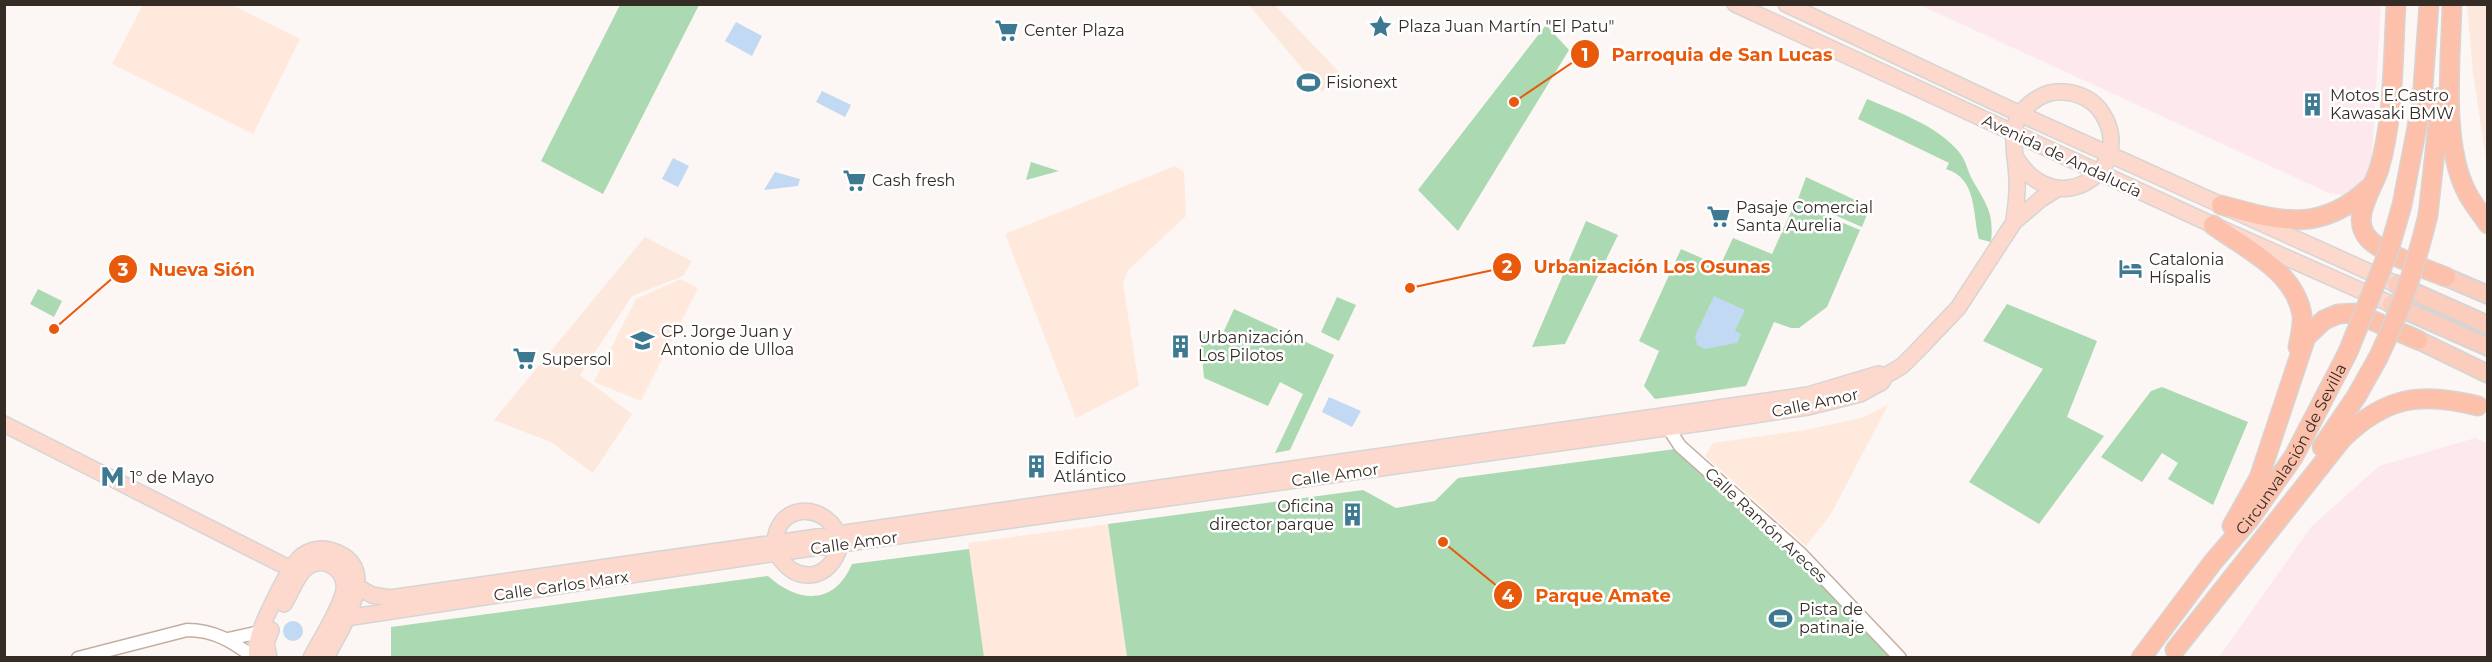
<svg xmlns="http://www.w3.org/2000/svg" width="2492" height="662" font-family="Montserrat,sans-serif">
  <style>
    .built { fill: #fce8dc }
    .industrial { fill: #fde8ee }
    .education { fill: #ffe9dc }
    .green { fill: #abd9b1 }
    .water { fill: #c1d9f2 }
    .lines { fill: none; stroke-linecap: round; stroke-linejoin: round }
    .tertiary-casing { stroke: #c6ae9f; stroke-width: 15 }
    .primary-casing { stroke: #d7d5d4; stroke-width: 18 }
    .trunk-casing { stroke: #d7d5d4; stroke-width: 20 }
    .motorway-casing { stroke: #d7d5d4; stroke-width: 21 }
    .tertiary { stroke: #fff; stroke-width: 12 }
    .primary { stroke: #fdd9cd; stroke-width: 15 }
    .trunk { stroke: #fcccbc; stroke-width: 16 }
    .motorway { stroke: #fcc0ab; stroke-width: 18 }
    .motorway-bridge-casing { stroke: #d7d5d4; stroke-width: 21; stroke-linecap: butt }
    .motorway-bridge { stroke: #fcc0ab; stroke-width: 18 }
    .labels { text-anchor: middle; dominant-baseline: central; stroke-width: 5; stroke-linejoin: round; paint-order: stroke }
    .poi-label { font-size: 16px; fill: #352c26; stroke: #fff; text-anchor: start }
    .street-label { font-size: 16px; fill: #352c26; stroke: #fff }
    .leader { fill: none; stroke: #e8590c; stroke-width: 2 }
    .callout-dot { fill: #e8590c; stroke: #fff; stroke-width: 2 }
    .mark-label { font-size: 18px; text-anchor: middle; font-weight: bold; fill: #fff }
    .callout-label { font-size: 18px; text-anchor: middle; font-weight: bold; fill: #e8590c; stroke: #fff; stroke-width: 5; stroke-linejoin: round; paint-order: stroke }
  </style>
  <rect width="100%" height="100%" fill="#fcf7f4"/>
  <path class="built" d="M1249,5h26l64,67 -17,20z
    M2467,5h20v161l-14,-93z
    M645,237l47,24 -9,15 -51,20 -52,79 52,39 -39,59 -42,-31 -57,-22z"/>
  <path class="industrial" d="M1920,5h461l-10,165 -6,13 -9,8 -7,-1 -5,5 -15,-2z
    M2475,438l12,5v214h-268l92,-130 68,-61z"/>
  <path class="education" d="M143,5h89l68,34 -47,95 -141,-70z
    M1175,166l9,6 2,44 -58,54 -5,13 16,103 -63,32 -71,-184z
    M681,279l17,9 -57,113 -47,-19 42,-83z
    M1888,405l-57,109 -25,32 -101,-90 8,-13 92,-13 56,-12z
    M1108,524l19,133h-143l-16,-114z"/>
  <path class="green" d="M620,5h79l-96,189 -62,-33z
    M1546,25l23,25 -111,181 -40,-41z
    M1867,99c33,14 69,26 92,53 7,8 9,21 14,29 14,24 21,32 18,61l-12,-3c-7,-25 -1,-60 -33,-70l3,-6 -91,-44z
    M1031,162l28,9 -33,9z
    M1806,177l64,30 -8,20 -64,-28z
    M1795,203l65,27 -33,77 -28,21h-8l-17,-6 -28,64 -91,13 -11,-13 15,-35 -20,-10 42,-92 39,17 13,-28 39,16z
    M1586,221l32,14 -53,109 -33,3z
    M38,289l24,12 -8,16 -24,-13z
    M1337,297l19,8 -17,36 -18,-9z
    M2007,304l90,37 -30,76 37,19 -65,88 -70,-42 74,-113 -60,-28z
    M1234,309l100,46 -44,95 -15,3 28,-59 -23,-12 -12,24 -64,-28 -4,-44 23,-1z
    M2162,387l86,35 -35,83 -45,-26 10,-16 -16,-10 -20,29 -41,-25 50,-66z
    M1675,449l121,110 94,98h-763l-19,-133 255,-34 33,18 39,-7 23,-23z
    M969,549l15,108h-593v-30l377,-51c30,27 66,30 84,-12z"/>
  <path class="water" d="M736,22l26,14 -10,20 -27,-15z
    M822,91l29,14 -6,12 -29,-15z
    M673,158l16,8 -11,21 -16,-8z
    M775,172l25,7 -2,7 -34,4z
    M1714,296l31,14 -10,21 6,3 -4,9 -32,6 -8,-4 -2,-9z
    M1329,397l32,14 -9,16 -30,-15z
    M283 631a10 10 0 1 1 20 0a10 10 0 1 1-20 0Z"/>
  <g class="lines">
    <defs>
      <path id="tertiary" d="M1665,423l15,23 120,107 100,105
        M228,639l32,-7
        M78,658l109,-28c28,0 46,12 68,28"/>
      <path id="primary" d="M1735,4l478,221 178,79
        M1786,4l234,110 376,170
        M2014,222c1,-13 4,-27 3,-41 0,-15 -4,-30 -3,-46 0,-24 26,-45 50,-43 15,1 30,8 38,21 36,55 -45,112 -86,45
        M4,424l287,145
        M775,543c1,-39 48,-42 63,-9
        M777,553c17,33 54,28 63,-8
        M358,587l14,8 18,3 1418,-203 70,-21 7,2
        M284,604c7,-11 13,-29 22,-36 19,-15 44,4 37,26 -6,21 -22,44 -32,64
        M346,618l431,-65 931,-131 100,-15 52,-13 22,-12 3,-6 17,-10 15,-15 41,-43 56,-86 27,-23 16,-10
        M257,658c-1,-7 -1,-13 1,-19 4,-16 32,-76 45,-84 11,-8 24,-7 35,-2 43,19 1,78 -12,105
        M269,658l-3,-15 5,-13"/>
      <path id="trunk" d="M2446,277l42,18
        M2396,284l92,41
        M2391,304l97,43
        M2418,340l70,34"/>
      <g id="motorway">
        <path d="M2396,4c-3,52 -2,116 -17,165 -6,20 -29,49 -11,69 11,14 60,32 78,39"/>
        <path d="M2452,4c-1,56 -11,139 15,189 6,11 14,21 21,31"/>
        <path d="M2221,205c58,16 99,29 148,-17"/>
        <path d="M2402,205l20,-104 7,-97"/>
        <path d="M2428,215l13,-118"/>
        <path d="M2213,225c33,24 82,46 89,90 1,10 -2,22 -4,32"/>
        <path d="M2322,447l34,-50 22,-39"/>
        <path d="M2232,526l27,-48 47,-141 18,-17 14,-6 17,-1 63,27"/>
        <path d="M2175,650l167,-211c43,-42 78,-48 136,-33"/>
        <path id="s1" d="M2141,658l72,-96 36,-42 45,-64 54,-104"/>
      </g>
    </defs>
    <use href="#tertiary" class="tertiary-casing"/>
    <use href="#primary" class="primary-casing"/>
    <use href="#trunk" class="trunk-casing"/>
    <use href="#motorway" class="motorway-casing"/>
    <use href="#tertiary" class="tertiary"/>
    <use href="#primary" class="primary"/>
    <use href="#trunk" class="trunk"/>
    <use href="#motorway" class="motorway"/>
    <defs>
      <path id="motorway-bridge" d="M2348,352l41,-102 13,-45
        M2378,358c23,-47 38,-93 50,-143"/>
    </defs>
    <use href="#motorway-bridge" class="motorway-bridge-casing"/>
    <use href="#motorway-bridge" class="motorway-bridge"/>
  </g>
  <defs>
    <symbol id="sight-bare" viewBox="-9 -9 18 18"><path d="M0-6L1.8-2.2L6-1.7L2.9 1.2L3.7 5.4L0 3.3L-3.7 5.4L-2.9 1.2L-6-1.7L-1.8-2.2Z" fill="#3d7991" stroke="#fff" stroke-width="2.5" paint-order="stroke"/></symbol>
    <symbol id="supermarket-bare" viewBox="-9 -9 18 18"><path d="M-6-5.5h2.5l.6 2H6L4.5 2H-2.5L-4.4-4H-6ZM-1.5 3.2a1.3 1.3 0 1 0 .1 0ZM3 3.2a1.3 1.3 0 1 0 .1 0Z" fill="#3d7991" stroke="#fff" stroke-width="2.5" paint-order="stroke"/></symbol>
    <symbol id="stadium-bare" viewBox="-9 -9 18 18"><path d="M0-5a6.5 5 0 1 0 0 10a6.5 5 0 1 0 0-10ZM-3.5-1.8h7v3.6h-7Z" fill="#3d7991" stroke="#fff" stroke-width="2.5" paint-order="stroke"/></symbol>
    <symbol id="building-bare" viewBox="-9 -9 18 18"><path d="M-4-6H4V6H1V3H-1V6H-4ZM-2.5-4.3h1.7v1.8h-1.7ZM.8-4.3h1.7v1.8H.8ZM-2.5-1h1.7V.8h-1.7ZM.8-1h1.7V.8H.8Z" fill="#3d7991" stroke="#fff" stroke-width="2.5" paint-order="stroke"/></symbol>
    <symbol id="hotel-bare" viewBox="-9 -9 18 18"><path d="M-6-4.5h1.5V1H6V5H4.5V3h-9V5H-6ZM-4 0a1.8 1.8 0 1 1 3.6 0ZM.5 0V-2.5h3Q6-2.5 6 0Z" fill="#3d7991" stroke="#fff" stroke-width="2.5" paint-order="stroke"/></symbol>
    <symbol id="school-bare" viewBox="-9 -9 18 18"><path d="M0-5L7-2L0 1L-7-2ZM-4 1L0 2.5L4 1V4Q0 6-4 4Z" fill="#3d7991" stroke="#fff" stroke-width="2.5" paint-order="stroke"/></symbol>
    <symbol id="metro-bare" viewBox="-9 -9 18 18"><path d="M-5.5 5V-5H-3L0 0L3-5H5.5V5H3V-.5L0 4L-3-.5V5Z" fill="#3d7991" stroke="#fff" stroke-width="2.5" paint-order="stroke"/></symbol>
  </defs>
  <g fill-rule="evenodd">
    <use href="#sight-bare" x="1364" y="10" width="33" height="33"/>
    <use href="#supermarket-bare" x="990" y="14" width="33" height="33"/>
    <use href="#stadium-bare" x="1292" y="66" width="33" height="33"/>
    <use href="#building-bare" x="2296" y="88" width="33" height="33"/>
    <use href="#supermarket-bare" x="838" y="164" width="33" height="33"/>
    <use href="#supermarket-bare" x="1702" y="200" width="33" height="33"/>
    <use href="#hotel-bare" x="2114" y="252" width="33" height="33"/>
    <use href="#school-bare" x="626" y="324" width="33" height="33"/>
    <use href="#building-bare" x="1164" y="330" width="33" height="33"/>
    <use href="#supermarket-bare" x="508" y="342" width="33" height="33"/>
    <use href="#building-bare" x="1020" y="450" width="33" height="33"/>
    <use href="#metro-bare" x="96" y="460" width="33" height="33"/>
    <use href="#building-bare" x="1336" y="498" width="33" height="33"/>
    <use href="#stadium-bare" x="1764" y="602" width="33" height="33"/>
  </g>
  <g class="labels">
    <g class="poi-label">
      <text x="1398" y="26">Plaza Juan Martín "El Patu"</text>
      <text x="1024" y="30">Center Plaza</text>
      <text x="1326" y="82">Fisionext</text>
      <text x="2330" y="95">Motos E.Castro<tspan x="2330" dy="18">Kawasaki BMW</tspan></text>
      <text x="872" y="180">Cash fresh</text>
      <text x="1736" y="207">Pasaje Comercial<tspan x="1736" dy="18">Santa Aurelia</tspan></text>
      <text x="2149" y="259">Catalonia<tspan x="2149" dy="18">Híspalis</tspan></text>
      <text x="661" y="331">CP. Jorge Juan y<tspan x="661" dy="18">Antonio de Ulloa</tspan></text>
      <text x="1198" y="337">Urbanización<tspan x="1198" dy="18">Los Pilotos</tspan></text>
      <text x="542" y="359">Supersol</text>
      <text x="1054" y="458">Edificio<tspan x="1054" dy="18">Atlántico</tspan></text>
      <text x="130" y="477">1º de Mayo</text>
      <text x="1334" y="506" text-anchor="end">Oficina<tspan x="1334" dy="18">director parque</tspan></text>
      <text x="1799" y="609">Pista de<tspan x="1799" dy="18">patinaje</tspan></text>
    </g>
    <g class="street-label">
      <text transform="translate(2062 156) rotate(25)">Avenida de Andalucía</text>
      <text transform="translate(1815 403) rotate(-12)">Calle Amor</text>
      <text stroke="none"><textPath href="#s1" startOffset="258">Circunvalación de Sevilla</textPath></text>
      <text transform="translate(1335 475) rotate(-8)">Calle Amor</text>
      <text transform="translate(1766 525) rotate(43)">Calle Ramón Areces</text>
      <text transform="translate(854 543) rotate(-8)">Calle Amor</text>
      <text transform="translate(561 586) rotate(-8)">Calle Carlos Marx</text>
    </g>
  </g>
  <path class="leader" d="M1514 102L1585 54M1410 288L1507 267M54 329L123 269M1443 542L1508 595"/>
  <g class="callout-dot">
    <circle cx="1514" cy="102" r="6"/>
    <circle cx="1410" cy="288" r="6"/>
    <circle cx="54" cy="329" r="6"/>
    <circle cx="1443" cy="542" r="6"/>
    <circle cx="1585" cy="54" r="15"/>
    <circle cx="1507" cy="267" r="15"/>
    <circle cx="123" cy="269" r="15"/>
    <circle cx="1508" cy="595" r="15"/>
  </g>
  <g class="mark-label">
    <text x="1585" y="61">1</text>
    <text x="1507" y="273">2</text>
    <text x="123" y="276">3</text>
    <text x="1508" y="602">4</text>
  </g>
  <g class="callout-label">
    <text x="1722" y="61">Parroquia de San Lucas</text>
    <text x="1652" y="273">Urbanización Los Osunas</text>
    <text x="202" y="276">Nueva Sión</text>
    <text x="1603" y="602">Parque Amate</text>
  </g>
  <rect width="2492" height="662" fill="none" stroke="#352c26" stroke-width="12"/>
</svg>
